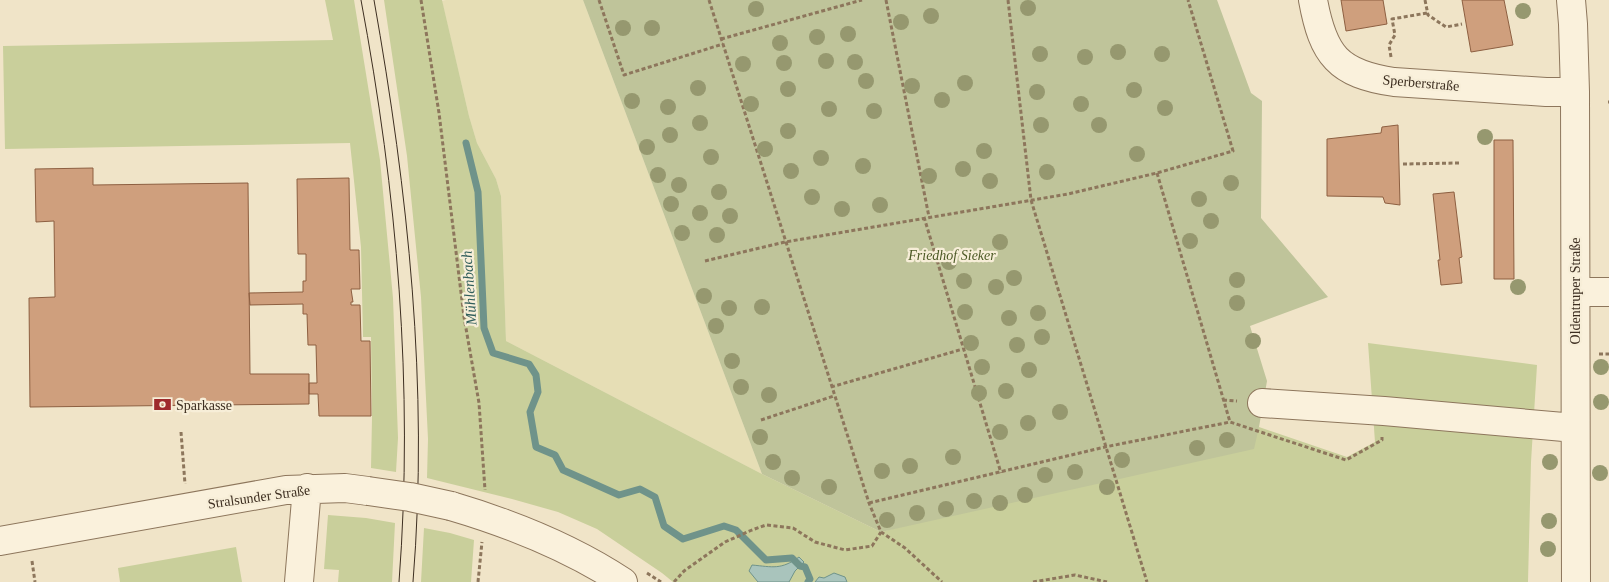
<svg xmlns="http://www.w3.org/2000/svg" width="1609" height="582" font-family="Georgia,serif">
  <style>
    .farmland { fill: #e6deb5 }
    .green { fill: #c9cf9b }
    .cemetery { fill: #bfc49a }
    .water { fill: #a9c4bc; stroke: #6f938a }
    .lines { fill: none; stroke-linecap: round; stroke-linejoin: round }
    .stream { stroke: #6f938a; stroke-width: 7 }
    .building { fill: #cf9f7d; stroke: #8d5f41 }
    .minor-casing { stroke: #8d765c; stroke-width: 30 }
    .path { stroke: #8d765c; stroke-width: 3; stroke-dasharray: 4 2.5; stroke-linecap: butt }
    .minor { stroke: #faf1dc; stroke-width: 28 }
    .tram { stroke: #3d2e20; stroke-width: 1 }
    .minor-bridge-casing { stroke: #8d765c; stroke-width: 30; stroke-linecap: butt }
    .minor-bridge { stroke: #faf1dc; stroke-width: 28 }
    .tree { fill: #96986f }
    .labels { text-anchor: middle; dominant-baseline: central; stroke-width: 4.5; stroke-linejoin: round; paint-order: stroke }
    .street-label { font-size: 14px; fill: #3d2e20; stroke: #f7eed8 }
    .park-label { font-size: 14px; font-style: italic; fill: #4d5a26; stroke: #f7eed8 }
    .poi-label { font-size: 14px; fill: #3d2e20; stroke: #f7eed8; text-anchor: start }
    .water-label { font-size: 15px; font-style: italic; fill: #2f5d5a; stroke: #f7eed8 }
  </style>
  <rect width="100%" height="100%" fill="#f0e4c8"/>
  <path class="farmland" d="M446,0h137l179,474 -256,-133 -5,-145 -5,-17 -19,-36 -8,-27 -27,-115z"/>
  <path class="green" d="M325,0h29l26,160 13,138 5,140 -2,34 -25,-4 1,-50 -1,-81h-8l-2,-90 -11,-104 -345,6 -2,-103 330,-6z
    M384,0h58l27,116 8,27 19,36 5,17 5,145 256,133 119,58 376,-101 2,-4 88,30 28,-15 -7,-99 169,22 -6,97 -3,120h-855l-11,-9 -65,-44 -39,-17 -46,-13 -85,-21 1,-39 -7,-142 -14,-141z
    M328,515l38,3 29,5 -3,59h-54l1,-12 -15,-1z
    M424,528l26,5 24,7 -3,42h-50z
    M236,547l6,35h-122l-2,-14z"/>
  <path class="cemetery" d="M583,0h634l34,93 11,8 -1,117 67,79 -78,29 17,55 -8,46 -5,22 -373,83 -119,-58z"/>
  <path class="water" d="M799,557l5,5 -9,9 -6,11h-31l-9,-11 3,-6c21,2 29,5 47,-8z
    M834,573l11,4 2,5h-32l4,-5 5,1z"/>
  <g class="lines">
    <path class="stream" d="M466,143l12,49 6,136 9,25 36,11 7,11 2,17 -8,20 6,35 19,8 8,15 56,25 21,-6 15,8 9,29 19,13 41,-13 12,4 30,30 26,-2 8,8 5,1 5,12 -2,3"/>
  </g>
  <path class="building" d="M1341,0h42l4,24 -41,7z
    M1462,0h42l9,45 -42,7z
    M1398,125l2,80 -15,-2 -2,-6 -56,-1v-57l54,-6 1,-6z
    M1494,140h19l1,139h-20z
    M93,168v17l155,-2 2,191h59v30l-279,3 -1,-109 26,-1 -1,-76 -18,1 -1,-53z
    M349,178l1,72h9l1,39h-9l2,13h-2v3h9l1,36h9l1,75h-52l-1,-22h-9v-11h8l-1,-38h-8l-1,-31h-4v-10l-53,1 -1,-12 54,-1v-11h3v-27h-8l-1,-75z
    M1454,192l8,65 -3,1 3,25 -21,2 -3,-25h2l-7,-66z"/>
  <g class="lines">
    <defs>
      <path id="minor" d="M1313,0c10,55 25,74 81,82l152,10h29
        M1571,0l2,24 2,68 1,490
        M1576,292h33
        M1262,403l122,8 191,17
        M451,506c61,18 119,41 172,76
        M0,541l286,-51 59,-2 23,3
        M299,582l8,-94"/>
    </defs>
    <use href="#minor" class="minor-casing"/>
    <path class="path" d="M421,0l18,113 25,204 15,86 6,87
      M599,0l25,75 99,-31
      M709,0l160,503 12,29 24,16 37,34
      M886,0l43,217
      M1008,0l23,200 116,382
      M1425,0l3,15 18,12 16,-3
      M721,39l141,-39
      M1391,57l-2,-12 6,-10 -3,-16 35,-6
      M1608,102h1
      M1403,164l56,-1
      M1157,173l73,249
      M924,217l77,256
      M705,261l80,-19 283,-48 89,-21 76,-22 -45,-151
      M1599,354h10
      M831,387l132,-38
      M1223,400l14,1
      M761,420l73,-24
      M181,432l4,52
      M869,503l236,-56 125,-25 116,38 36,-20v-3
      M32,561l3,21
      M647,573l14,9
      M478,582l4,-40
      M674,582l10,-11 41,-29 27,-12 14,-5 27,3 22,14 30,8 27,-4 9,-14
      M1033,582l42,-7 32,7"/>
    <use href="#minor" class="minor"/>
    <path class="tram" d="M361,0c36,192 53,387 38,582
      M374,0c34,192 55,387 39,582"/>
    <defs>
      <path id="minor-bridge" d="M368,491l42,6 41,9"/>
    </defs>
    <use href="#minor-bridge" class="minor-bridge-casing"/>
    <use href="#minor-bridge" class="minor-bridge"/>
  </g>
  <g class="tree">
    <circle cx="1028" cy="8" r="8"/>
    <circle cx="756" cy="9" r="8"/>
    <circle cx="1523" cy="11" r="8"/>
    <circle cx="931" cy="16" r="8"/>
    <circle cx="901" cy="22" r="8"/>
    <circle cx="623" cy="28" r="8"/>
    <circle cx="652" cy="28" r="8"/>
    <circle cx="848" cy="34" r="8"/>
    <circle cx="817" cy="37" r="8"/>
    <circle cx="780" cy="43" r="8"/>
    <circle cx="1118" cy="52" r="8"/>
    <circle cx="1040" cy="54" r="8"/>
    <circle cx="1162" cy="54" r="8"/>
    <circle cx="1085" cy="57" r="8"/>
    <circle cx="826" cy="61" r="8"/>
    <circle cx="855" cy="62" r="8"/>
    <circle cx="784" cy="63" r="8"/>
    <circle cx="743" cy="64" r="8"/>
    <circle cx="866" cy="81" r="8"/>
    <circle cx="965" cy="83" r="8"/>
    <circle cx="912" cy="86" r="8"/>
    <circle cx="698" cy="88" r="8"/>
    <circle cx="788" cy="89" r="8"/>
    <circle cx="1134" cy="90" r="8"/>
    <circle cx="1037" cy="92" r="8"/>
    <circle cx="942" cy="100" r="8"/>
    <circle cx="632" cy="101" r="8"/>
    <circle cx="751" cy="104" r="8"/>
    <circle cx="1081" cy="104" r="8"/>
    <circle cx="668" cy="107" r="8"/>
    <circle cx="1165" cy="108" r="8"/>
    <circle cx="829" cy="109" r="8"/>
    <circle cx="874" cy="111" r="8"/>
    <circle cx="700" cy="123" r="8"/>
    <circle cx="1041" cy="125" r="8"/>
    <circle cx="1099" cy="125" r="8"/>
    <circle cx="788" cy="131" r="8"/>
    <circle cx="670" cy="135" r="8"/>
    <circle cx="1485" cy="137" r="8"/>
    <circle cx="647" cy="147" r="8"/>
    <circle cx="765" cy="149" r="8"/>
    <circle cx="984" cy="151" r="8"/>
    <circle cx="1137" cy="154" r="8"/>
    <circle cx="711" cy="157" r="8"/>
    <circle cx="821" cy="158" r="8"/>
    <circle cx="863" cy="166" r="8"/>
    <circle cx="963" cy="169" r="8"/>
    <circle cx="791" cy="171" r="8"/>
    <circle cx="1047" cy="172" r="8"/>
    <circle cx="658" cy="175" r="8"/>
    <circle cx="929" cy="176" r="8"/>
    <circle cx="990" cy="181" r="8"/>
    <circle cx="1231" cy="183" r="8"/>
    <circle cx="679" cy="185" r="8"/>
    <circle cx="719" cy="192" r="8"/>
    <circle cx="812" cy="197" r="8"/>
    <circle cx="1199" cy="199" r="8"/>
    <circle cx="671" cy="204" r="8"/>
    <circle cx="880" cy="205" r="8"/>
    <circle cx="842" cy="209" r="8"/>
    <circle cx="700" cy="213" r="8"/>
    <circle cx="730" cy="216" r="8"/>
    <circle cx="1211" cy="221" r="8"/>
    <circle cx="682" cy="233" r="8"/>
    <circle cx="717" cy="235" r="8"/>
    <circle cx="1190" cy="241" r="8"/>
    <circle cx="1000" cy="242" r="8"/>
    <circle cx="949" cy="262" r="8"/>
    <circle cx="1014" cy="278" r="8"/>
    <circle cx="1237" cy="280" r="8"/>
    <circle cx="964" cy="281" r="8"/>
    <circle cx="996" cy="287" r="8"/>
    <circle cx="1518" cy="287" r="8"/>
    <circle cx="704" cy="296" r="8"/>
    <circle cx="1237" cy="303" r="8"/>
    <circle cx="762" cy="307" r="8"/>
    <circle cx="729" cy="308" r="8"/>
    <circle cx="965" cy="312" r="8"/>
    <circle cx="1038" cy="313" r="8"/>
    <circle cx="1009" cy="318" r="8"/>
    <circle cx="716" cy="326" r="8"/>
    <circle cx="1042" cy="337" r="8"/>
    <circle cx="1253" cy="341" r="8"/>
    <circle cx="971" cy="343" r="8"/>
    <circle cx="1017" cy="345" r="8"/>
    <circle cx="732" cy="361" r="8"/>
    <circle cx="982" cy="367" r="8"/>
    <circle cx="1601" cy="367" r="8"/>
    <circle cx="1029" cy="370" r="8"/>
    <circle cx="741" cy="387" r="8"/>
    <circle cx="1006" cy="391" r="8"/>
    <circle cx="979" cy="393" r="8"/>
    <circle cx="769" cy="395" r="8"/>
    <circle cx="1601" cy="402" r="8"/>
    <circle cx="1060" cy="412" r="8"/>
    <circle cx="1028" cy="423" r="8"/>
    <circle cx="1000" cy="432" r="8"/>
    <circle cx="760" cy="437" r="8"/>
    <circle cx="1227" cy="440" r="8"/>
    <circle cx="1197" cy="448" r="8"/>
    <circle cx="953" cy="457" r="8"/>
    <circle cx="1122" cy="460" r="8"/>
    <circle cx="773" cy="462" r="8"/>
    <circle cx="1550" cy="462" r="8"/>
    <circle cx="910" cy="466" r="8"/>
    <circle cx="882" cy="471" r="8"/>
    <circle cx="1075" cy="472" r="8"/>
    <circle cx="1600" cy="473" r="8"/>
    <circle cx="1045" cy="475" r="8"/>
    <circle cx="792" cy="478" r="8"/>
    <circle cx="829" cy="487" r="8"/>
    <circle cx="1107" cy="487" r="8"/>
    <circle cx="1025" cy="495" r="8"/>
    <circle cx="974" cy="501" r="8"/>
    <circle cx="1000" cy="503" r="8"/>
    <circle cx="946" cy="509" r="8"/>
    <circle cx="917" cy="513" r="8"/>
    <circle cx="887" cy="520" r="8"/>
    <circle cx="1549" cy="521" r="8"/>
    <circle cx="1548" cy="549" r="8"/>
  </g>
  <defs>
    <symbol id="bank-bare" viewBox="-9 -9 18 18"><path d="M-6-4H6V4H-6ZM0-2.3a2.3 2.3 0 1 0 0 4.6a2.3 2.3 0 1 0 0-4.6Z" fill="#9e2a2b" stroke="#f7eed8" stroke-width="2.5" paint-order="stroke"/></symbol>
  </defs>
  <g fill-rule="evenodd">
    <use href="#bank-bare" x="150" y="392" width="25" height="25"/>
  </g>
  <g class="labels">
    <g class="street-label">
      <text transform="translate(1421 83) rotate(5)">Sperberstraße</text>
      <text transform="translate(1575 291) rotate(-90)">Oldentruper Straße</text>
      <text transform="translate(259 497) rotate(-8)">Stralsunder Straße</text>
    </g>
    <g class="park-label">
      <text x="952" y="255">Friedhof Sieker</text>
    </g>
    <g class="poi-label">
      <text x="176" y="405">Sparkasse</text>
    </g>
    <g class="water-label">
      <text transform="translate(469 288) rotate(-94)">Mühlenbach</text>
    </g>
  </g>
</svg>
